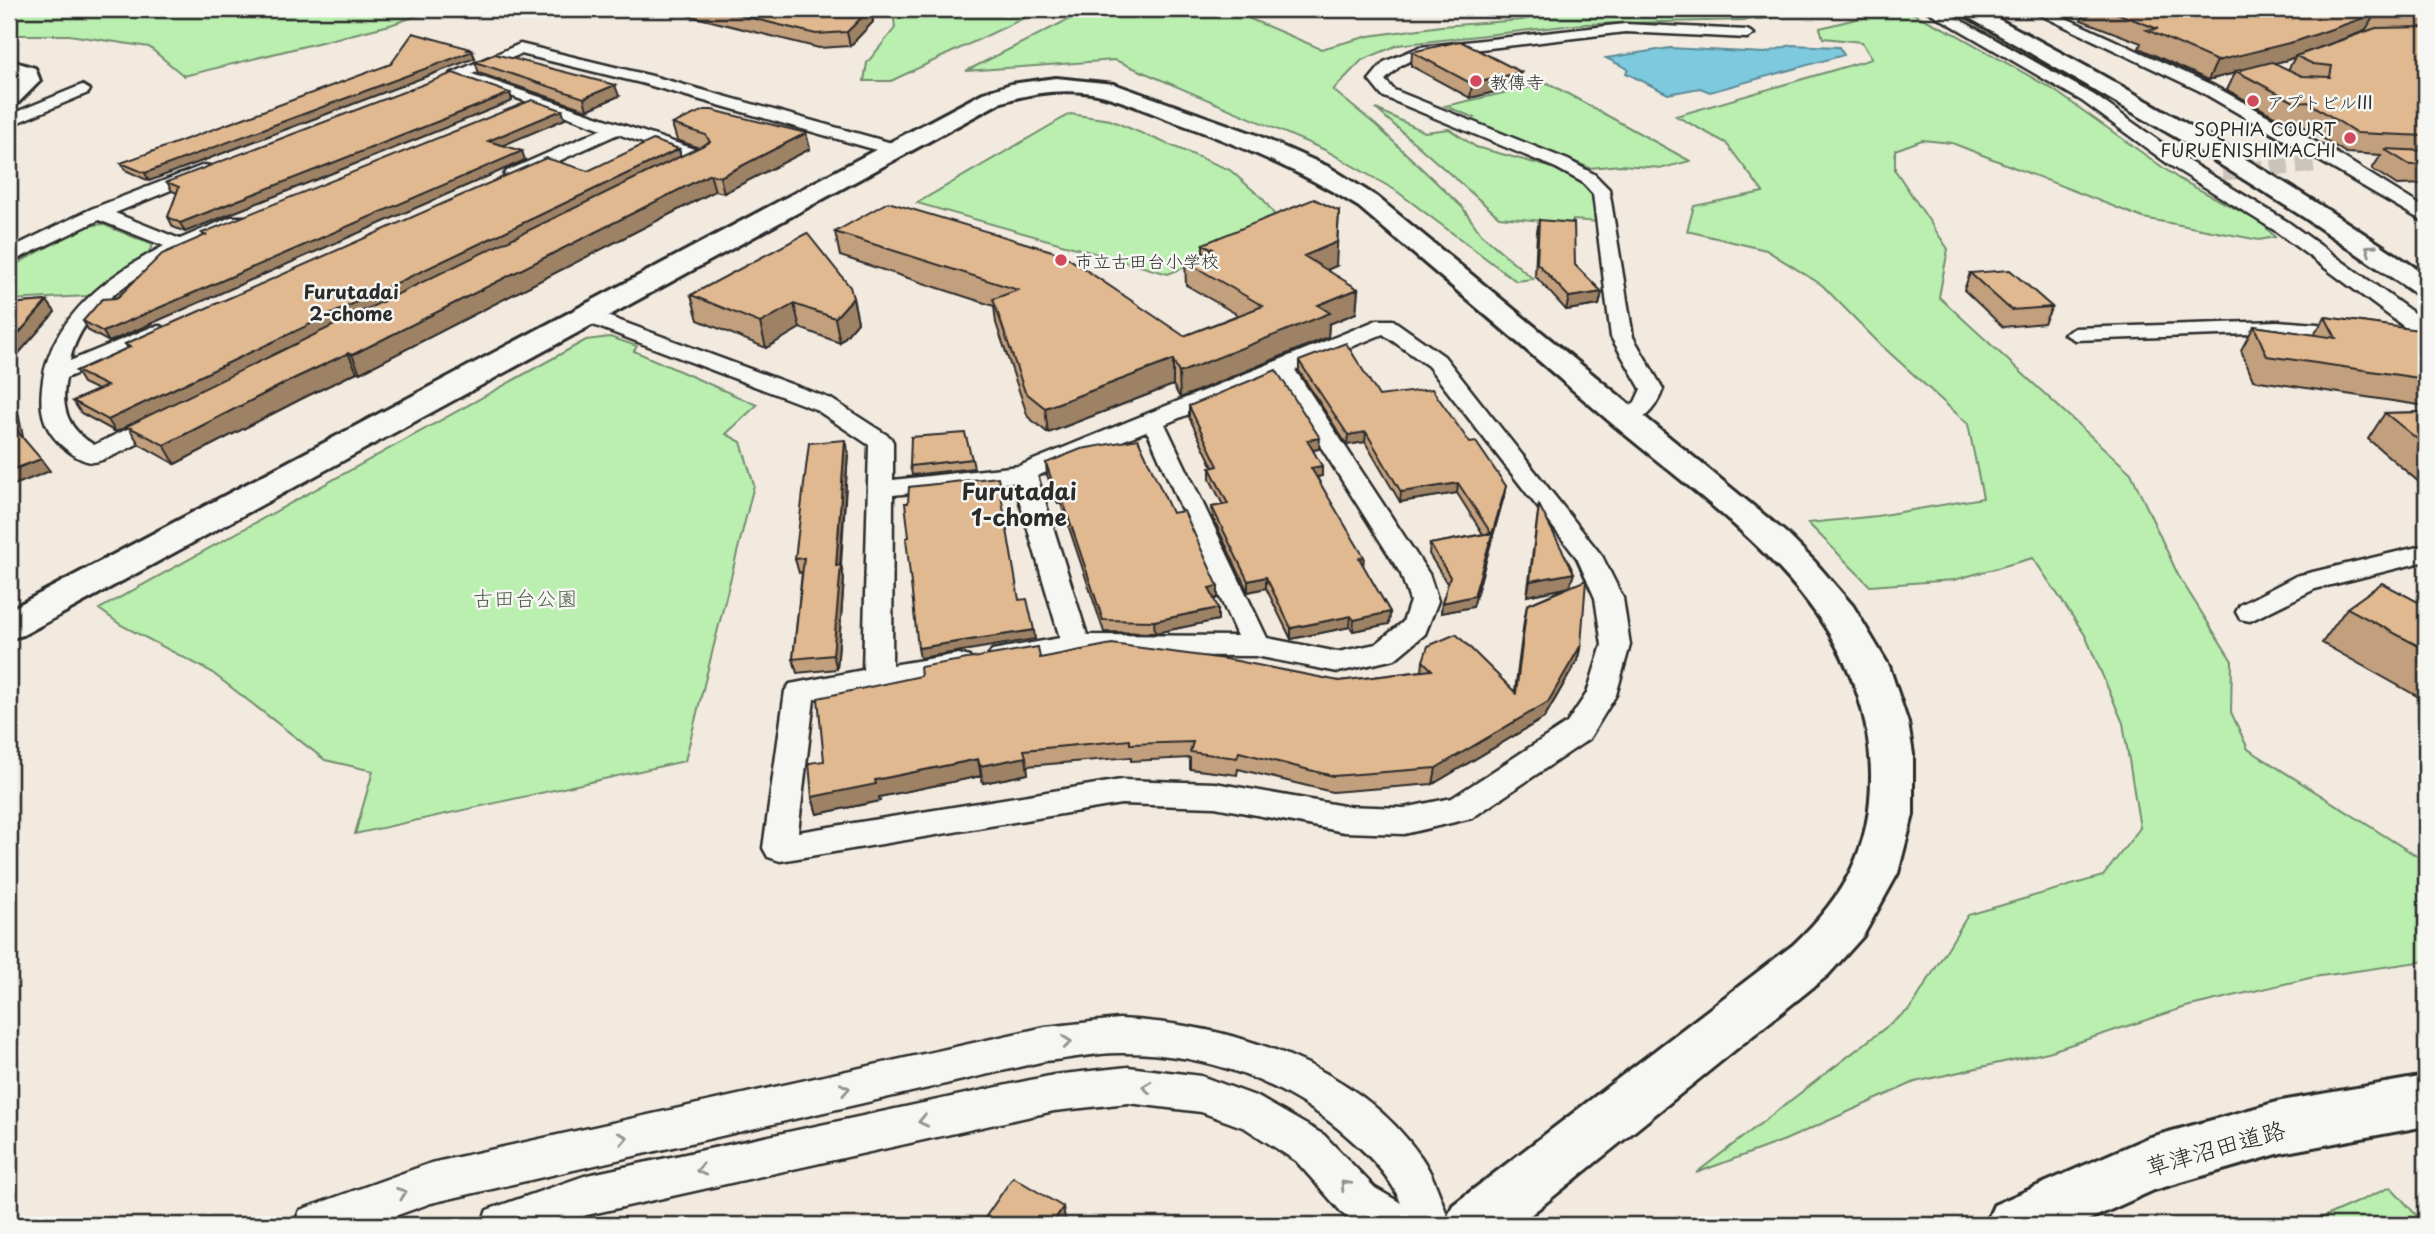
<svg xmlns="http://www.w3.org/2000/svg" width="2435" height="1234" font-family="'Playpen Sans','Klee One',sans-serif">
  <style>
    .green { fill: #baefb0; stroke: #728d6e; stroke-width: 2 }
    .water { fill: #7dc9dd; stroke: #5c8a96; stroke-width: 2 }
    .lines { fill: none; stroke-linecap: round; stroke-linejoin: round }
    .street-tunnel { stroke: #cac4bb; stroke-width: 17; stroke-dasharray: 17 8; stroke-linecap: butt }
    .street-casing { stroke: #2b2b2b; stroke-width: 5 }
    .secondary-casing { stroke: #2b2b2b; stroke-width: 6 }
    .highway-casing { stroke: #2b2b2b; stroke-width: 6 }
    .street { fill: #f6f6f2; fill-rule: evenodd }
    .secondary { fill: #f6f6f2; fill-rule: evenodd }
    .highway { fill: #f6f6f2; fill-rule: evenodd }
    .wall { fill: #c29f7d; stroke: #2b2b2b; stroke-width: 2; fill-rule: evenodd }
    .shaded-wall { fill: #9e8266; stroke: #2b2b2b; stroke-width: 2 }
    .building { fill: #e1b991; stroke: #2b2b2b; stroke-width: 2 }
    .oneway { stroke: #90908e }
    .poi-dot { fill: #d1495b; stroke: #f6f6f2; stroke-width: 2.5 }
    .labels { text-anchor: middle; dominant-baseline: central; stroke-width: 5; stroke-linejoin: round; paint-order: stroke }
    .far-poi-label { font-size: 18px; fill: #2b2b2b; stroke: #f6f6f2; text-anchor: start }
    .far-neighbourhood-label { font-size: 19px; font-weight: bold; fill: #2b2b2b; stroke: #f6f6f2 }
    .park-label { font-size: 21px; fill: #4f5c4c; stroke: #f6f6f2 }
    .neighbourhood-label { font-size: 23px; font-weight: bold; fill: #2b2b2b; stroke: #f6f6f2 }
    .near-street-label { font-size: 24px; fill: #2b2b2b; stroke: #f6f6f2 }
  </style>
  <rect width="100%" height="100%" fill="#f2eadf"/>
  <filter id="ink" filterUnits="userSpaceOnUse"><feTurbulence type="fractalNoise" baseFrequency=".0143" numOctaves="2"/><feDisplacementMap in="SourceGraphic" scale="14" xChannelSelector="R" yChannelSelector="G"/><feConvolveMatrix kernelMatrix="1 2 1 2 8 2 1 2 1" color-interpolation-filters="sRGB"/></filter>
  <g filter="url(#ink)">
    <path class="green" d="M9,9h428l-47,16 -206,51 -35,-29 -80,-12h-60z
      M893,9h150l-152,72h-27l3,-18 28,-35z
      M1089,9h138l94,40 48,-13 72,-10 81,-6 44,-11h233l-28,9 -25,2 -163,4 -185,21 -36,15 -29,30 44,36 85,81 19,27 52,45 -17,2 -121,-91 -70,-40 -210,-90 -149,11z
      M1896,9h8l53,26 97,55 125,89 82,43 14,15 -16,3 -116,-22 -191,-75 -30,-3 -27,10v20l53,79 -9,48 192,176 47,102 54,86 -1,51 17,37 178,113v99l-112,16 -128,30 -138,45 -133,30 -130,58 -89,33 215,-165 57,-93 135,-39 37,-48 -17,-105 -38,-88 -52,-77 -79,22 -84,6 -62,-63 69,-7 106,-18 -15,-74 -87,-79 -59,-60 -56,-35 -79,-19 7,-25 69,-14 -37,-49 -50,-27 196,-57 -10,-17 -39,-4 -3,-10z
      M1548,83l142,78 -27,7 -43,-3 -30,3 -117,-47 2,-3 -30,-12z
      M1376,109l49,23 24,-3 27,18 81,22 28,12 14,17 1,24 -27,-2v4l-74,-7z
      M1070,114l40,6 120,50 33,29 21,29 -116,46 -251,-71z
      M102,224l51,21 -5,8 -60,43 -79,4v-32l75,-41z
      M610,337l27,9 -3,5 123,54 -31,29 15,8 13,43 -69,276 -330,73 18,-63 -48,-11 -115,-89 -89,-46 -22,-16 487,-269z
      M2391,1187l34,38h-120z"/>
    <path class="water" d="M1791,45l48,2 5,8 -134,37 -10,-4 -32,6 -42,-21 2,-4 -22,-11 64,-10 95,5z"/>
    <g class="lines">
      <path class="street-tunnel" d="M2222,172l95,-8"/>
      <defs>
        <path id="street" d="M1924,9h17l153,86 89,63 105,64 138,100v16l-8,-1 -144,-107 -103,-64 -89,-65z
          M2028,9h18l166,76 129,71 85,53v14l-226,-132z
          M1625,24l122,6 7,4 -7,4 -122,-6 -203,24 -21,9 -16,15 9,10 174,70 26,14 15,15 24,148 30,52c-7,20 -23,40 -47,34l-4,-5 23,-16 6,-13 -30,-52 -18,-143 -11,-12 -26,-14 -174,-72 -13,-16 15,-18 36,-15z
          M520,44l132,32 247,69 3,4 -3,4h-12l-246,-70 -120,-29 -49,20 237,80 3,4 -24,15h-12l-3,-4 15,-10 -70,-25 -99,45h-12l-3,-4 3,-4 95,-42 -152,-55z
          M82,85l8,5 -2,3 -79,33v-11z
          M204,165l6,1 3,4 -3,4 -95,39 65,26 51,-22h14l3,4c-9,11 -31,16 -44,21 -50,23 -122,59 -134,119l82,-34 8,-1 11,6 -3,5 -102,41c-6,31 2,51 28,67l65,-31h16l4,5 -4,5c-16,8 -68,38 -82,38 -14,0 -32,-16 -40,-26 -13,-17 -13,-36 -10,-56 10,-65 66,-105 121,-134l-65,-26 -90,43v-14l82,-40z
          M588,309l243,90 59,38 3,5v38l126,-14 358,-146h16l51,36 158,200 21,42 7,47 -14,50 -27,44 -117,79 -68,16 -60,-2 -129,-25 -94,-3 -341,57 -12,-4 -5,-9 22,-157 5,-7 73,-14 6,-225 -54,-36 -235,-89 -3,-5zM1383,334l45,32 149,192 18,40 7,47 -15,48 -20,30 -115,75 -48,10 -60,-2 -129,-23 -94,-3 -323,52 16,-133 145,-25 10,-3 5,-7 -5,-7 -10,-3 -67,11 1,-170 121,-13 46,156 -68,12 -4,7 4,7 10,3 74,-12 180,1 82,16 57,-13 30,-25 13,-33 -9,-27 -134,-204zM1277,377l124,197 9,27 -7,21 -27,22 -38,8 -71,-14 -102,-214zM1146,431l3,4 88,201 -150,-1 -50,-159z
          M2278,321l78,6 11,6 -11,6 -78,-6 -203,7 -11,-6 11,-6z
          M2426,545v16l-111,28 -65,32 -10,-2 -4,-7 4,-7 56,-29z
          M1119,1019c109,5 236,43 302,138 14,20 21,46 30,68h-91l-15,-9 -49,-55 -51,-33 -44,-16 -73,-9 -74,8 -467,104 -28,10h-78l6,-15 100,-35 467,-100 74,-8 73,9 57,21 66,38 51,53 26,15c-10,-26 -32,-48 -53,-66 -63,-56 -144,-85 -229,-84 -25,0 -49,6 -74,8l-614,142 -61,22h-76l6,-15 131,-47 614,-136z"/>
        <path id="secondary" d="M9,60l26,8 5,13 -23,23 -8,2v-19l9,-7 -9,-7z
          M1056,78l58,6 140,50 75,33 48,30 409,336 28,28 39,45 36,60 19,57 5,31v61l-15,58 -35,63 -35,39 -310,250h-74l9,-20 340,-260c52,-49 79,-98 78,-172 -4,-166 -147,-255 -262,-352 -83,-72 -167,-143 -250,-214 -60,-37 -122,-63 -189,-87 -21,-8 -43,-18 -65,-24 -33,-9 -74,-4 -106,7l-976,532 -14,4v-29l974,-517 28,-9z
          M2426,1076v50l-145,27 -127,37 -77,35h-92l9,-20 153,-67 134,-37z"/>
        <path id="highway" d="M1954,9h25c154,80 303,168 447,266v21l-10,-2 -111,-76 -114,-72z"/>
      </defs>
      <use href="#street" class="street-casing"/>
      <use href="#secondary" class="secondary-casing"/>
      <use href="#highway" class="highway-casing"/>
      <use href="#street" class="street"/>
      <use href="#secondary" class="secondary"/>
      <use href="#highway" class="highway"/>
    </g>
    <path class="wall" d="M663,9h208l2,13 -23,24 -31,2z
      M2086,9h340v175l-29,1 -25,-16 9,-14 -35,-2 -49,-31h-12l-58,-32 8,-17 -27,7 -69,-32 2,-5 -60,-23zM2295,57l-7,13 -14,-7 13,-3z
      M472,51l3,7 -326,123 -24,-11 -4,-7z
      M1412,52l107,34 -49,12 -59,-32z
      M475,62l144,34 -32,14 -108,-37z
      M510,93l2,8 -327,131 -12,-5 -5,-10 9,-24 -5,-2 -5,-9z
      M565,119l-63,26 23,15 -416,182 -20,-11 -6,-10 121,-85 -2,-3z
      M672,124l134,9 4,16 -86,44 -9,-2 -355,182 -3,-1 -54,26 -128,66 -36,-20 -11,-18 -12,6 -35,-19 -8,-12 25,-11 -15,-7 -7,-12 52,-23 -3,-4 463,-173 91,-22 2,8 18,-9 -22,-8z
      M1539,220l36,45 27,27 -3,13 -33,5 -31,-34 2,-44z
      M835,232l349,104 54,-21 -52,-30 -1,-24 18,-8v-9l133,22 -10,4 32,19 -2,24 -27,11 -1,13 -148,61 -7,-13 -125,48 -20,-16 -32,-94 -2,-17 -154,-50z
      M1970,273l82,34 -8,16 -41,4 -39,-37z
      M691,295l162,3 5,24 -18,21 -40,-15 -34,20 -68,-28z
      M47,301l8,11 -36,41 -10,-5v-44z
      M2325,317l101,14v75l-173,-26 -12,-30 13,-24 60,9z
      M1299,361l80,35 125,100 -31,111 -32,6 1,-10 6,-18 -19,-31 1,-10 53,-10 -26,-41 -57,9 -35,-60 -18,3 -48,-74z
      M1189,406l130,43 -6,1 9,26 -5,1 46,89 27,46 -1,12 -36,7 -3,-4 -59,12 -25,-51 -18,4 -35,-74 -1,-11 11,-2 -13,-26v-11l3,-1 -24,-50z
      M2426,412v76l-58,-49 17,-26z
      M848,453l-7,112 3,14 -7,90 -40,4 -4,-14 9,-87 -3,1 -4,-14z
      M972,459l2,9 -62,7 -2,-9z
      M1046,463l126,50 46,85 -4,1 4,21 -63,13 -51,-1 -43,-128h-3l-11,-29z
      M1539,505l31,81 11,59 -4,16 -33,57 -111,66 -101,8 -94,-23 -1,6 -47,-6v-11l-59,3v-4l-104,9 1,8 -45,9 -2,-7 -102,21 1,4 -63,13 -5,-17 12,-36 216,-103 299,23 83,-10 1,-10 92,30 9,-70 3,-16 41,-18 -41,9z
      M2426,606v95l-104,-58 25,-35z"/>
    <path class="shaded-wall" d="M870,9h1l2,13 -23,24 -3,-14z
      M1496,9h13l-13,2z
      M2375,14l-10,17 -78,29 -48,12 -3,-1 -1,2 -27,7 9,-19z
      M471,49l4,9 -326,123 -4,-8z
      M1521,72l-2,14 -49,12 2,-14z
      M615,85l4,11 -32,14 -3,-12z
      M510,93l2,8 -327,131 -5,-9z
      M562,110l3,9 -73,31 -4,-9z
      M806,133l4,16 -86,44 -4,-16z
      M679,149l2,10 -565,273 -8,-12z
      M522,151l3,9 -416,182 -6,-10z
      M710,174l5,17 -355,182 -8,-18z
      M1339,211l-3,55 -33,14 1,-24z
      M1358,289l-2,24 -27,11 -1,13 -148,61 -1,-25 139,-68z
      M1602,292l-3,13 -33,5 3,-13z
      M853,298l5,24 -18,21 -5,-25z
      M47,301l8,11 -36,41 -7,-12z
      M794,304l6,24 -34,20 -6,-25z
      M348,353l9,19 -54,26 -128,66 -11,-19 129,-66z
      M1173,360v25l-125,48 -3,-25z
      M10,400l8,12 6,30 -8,-12z
      M1366,432l-1,10 -18,3 1,-10z
      M1320,438l-1,11 -13,2 1,-11z
      M845,440l3,13 -9,126 2,-14 3,14 -7,90 -4,-14 3,-89z
      M41,459l9,12 -41,16v-16z
      M1322,466v10l-11,2v-10z
      M1458,483l-1,10 -57,9 1,-10z
      M1506,486l-2,10 -31,111 -32,6 1,-10 32,-7z
      M1060,492l1,12h-3l-2,-11z
      M1364,557l-1,11 -4,-10z
      M1574,573l-4,14 -43,9 3,-15z
      M1266,577v11l-18,4v-11z
      M1218,586v12l-9,2v-12z
      M1218,608v12l-63,13 -1,-12z
      M1390,612l-1,12 -36,7 1,-11z
      M1351,616l-1,11 -59,12v-11z
      M1034,630l1,9 -115,19 -2,-10z
      M1581,645l-4,16 -33,57 -111,66 3,-16z
      M1026,757l2,17 -45,9 -3,-17z
      M978,759l3,17 -102,21 1,4 -63,13 -5,-17 63,-17z
      M1063,1207l3,17 -1,1h-14z"/>
    <path class="building" d="M715,9h155l-23,23 -31,2z
      M2106,9h54l8,4 11,1 4,-5h243v5h-51l-78,27 -80,20 -70,-31 11,-1z
      M2426,27v109l-69,-3 -49,-31 -12,1 -60,-32 36,-9 30,14 28,1 2,-11 -19,-2 -17,-8 80,-28z
      M413,33l58,16 -3,1 5,1 -328,122 -24,-10 270,-99z
      M1460,41l61,31 -49,12 -60,-32z
      M495,54l120,31 -31,13 -109,-36z
      M453,73l57,20 -330,130 -12,-6 11,-30 -12,-5z
      M532,100l30,10 -74,31 34,10 -419,181 -20,-11 19,-22 15,-1 45,-44 44,-19 -4,-2z
      M704,110h8l94,23 -86,44 -10,-3 -358,181 -4,-2 -55,26 -129,66 -37,-19 583,-284 -4,-7 -34,-11z
      M653,140l26,9 -571,271 -35,-19 34,-15 -31,-15 54,-24 -5,-3 421,-186 42,13z
      M2384,149l42,2v13l-16,1z
      M1314,199l25,12 -2,31 -33,14 54,33 -40,16 12,8 -151,60 -6,-13 -128,48 -20,-16 -32,-93 25,-9 -183,-58 53,-30 174,52 122,82 79,-30 -78,-45 28,-12 -10,-5z
      M1539,220l35,3 1,42 27,27 -33,5 -32,-34z
      M807,233l43,54 3,11 -18,20 -41,-14 -34,19 -69,-28z
      M2010,270l42,37 -41,3 -41,-37z
      M47,301l-35,40 -3,-1v-36z
      M2325,317l101,14v48l-159,-23 -13,-30 82,12z
      M1346,343l33,53 53,-7 38,54 6,-1 30,44 -32,110 -32,7 8,-26 -20,-33 61,-11 -33,-50 -57,9 -35,-60 -18,3 -49,-74z
      M1276,370l44,68 -13,2 15,26 -11,2 53,89 -5,1 31,54 -36,8 -3,-4 -60,12 -25,-51 -18,4 -36,-74 16,-3 -18,-36 8,-2 -29,-60z
      M10,400l6,30 25,29 -32,12v-70z
      M2426,412v34l-41,-33z
      M965,433l7,26 -62,7 1,-29z
      M1138,439l34,74 12,-2 34,75 -9,2 9,20 -64,13 -51,-1 -43,-128 -4,1 -10,-30 35,-14z
      M845,440l-9,126 5,-1 -8,90 -40,4 11,-101 -9,1 14,-116z
      M998,477l21,123 8,-1 7,31 -116,18 -12,-110 3,-1 -4,-34h3l1,-16z
      M1539,505l35,68 -44,8z
      M1586,580l-5,65 -33,57 -112,66 -103,8 -94,-24 -2,6 -47,-6 3,-10 -63,2v-4l-106,10 2,7 -46,9 -2,-7 -103,21 1,4 -64,13 -3,-34 15,-2 -6,-63 103,-22 -1,-9 118,-20 2,11 72,-14 120,16 107,21 93,-11 -9,-9 5,-15 28,-12 60,59 11,-88z
      M2382,583l44,23v44l-79,-42z
      M1013,1177l50,30 -12,18h-71z"/>
    <defs><path id="oneway-chevron" d="M-2-3.5L2.5 0L-2 3.5" fill="none" stroke-width="1.6" stroke-linecap="round" stroke-linejoin="round" transform="scale(1.75)"/></defs>
    <g class="oneway">
      <use href="#oneway-chevron" transform="translate(2370 249) rotate(-145)"/>
      <use href="#oneway-chevron" transform="translate(1067 1042) rotate(-6)"/>
      <use href="#oneway-chevron" transform="translate(1147 1087) rotate(-173)"/>
      <use href="#oneway-chevron" transform="translate(845 1089) rotate(-12)"/>
      <use href="#oneway-chevron" transform="translate(923 1121) rotate(168)"/>
      <use href="#oneway-chevron" transform="translate(623 1138) rotate(-12)"/>
      <use href="#oneway-chevron" transform="translate(701 1170) rotate(168)"/>
      <use href="#oneway-chevron" transform="translate(1345 1185) rotate(-133)"/>
      <use href="#oneway-chevron" transform="translate(402 1193) rotate(-20)"/>
    </g>
  </g>
  <g class="poi-dot">
    <circle cx="1476" cy="81" r="7"/>
    <circle cx="2253" cy="101" r="7"/>
    <circle cx="2350" cy="138" r="7"/>
    <circle cx="1061" cy="260" r="7"/>
  </g>
  <g class="labels">
    <g class="far-poi-label">
      <text x="1490" y="81">教傳寺</text>
      <text x="2267" y="101">アプトビルIII</text>
      <text x="2336" y="128" text-anchor="end">SOPHIA COURT<tspan x="2336" dy="21">FURUENISHIMACHI</tspan></text>
      <text x="1075" y="260">市立古田台小学校</text>
    </g>
    <g class="far-neighbourhood-label">
      <text x="351" y="291">Furutadai<tspan x="351" dy="22">2-chome</tspan></text>
    </g>
    <g class="park-label">
      <text x="525" y="597">古田台公園</text>
    </g>
    <g class="neighbourhood-label">
      <text x="1019" y="490">Furutadai<tspan x="1019" dy="26">1-chome</tspan></text>
    </g>
    <g class="near-street-label">
      <text transform="translate(2215 1147) rotate(-16)">草津沼田道路</text>
    </g>
  </g>
  <rect width="2435" height="1234" fill="none" stroke="#f6f6f2" stroke-width="35"/>
  <rect x="18" y="18" width="2400" height="1199" fill="none" stroke="#2b2b2b" stroke-width="2.5" filter="url(#ink)"/>
</svg>
